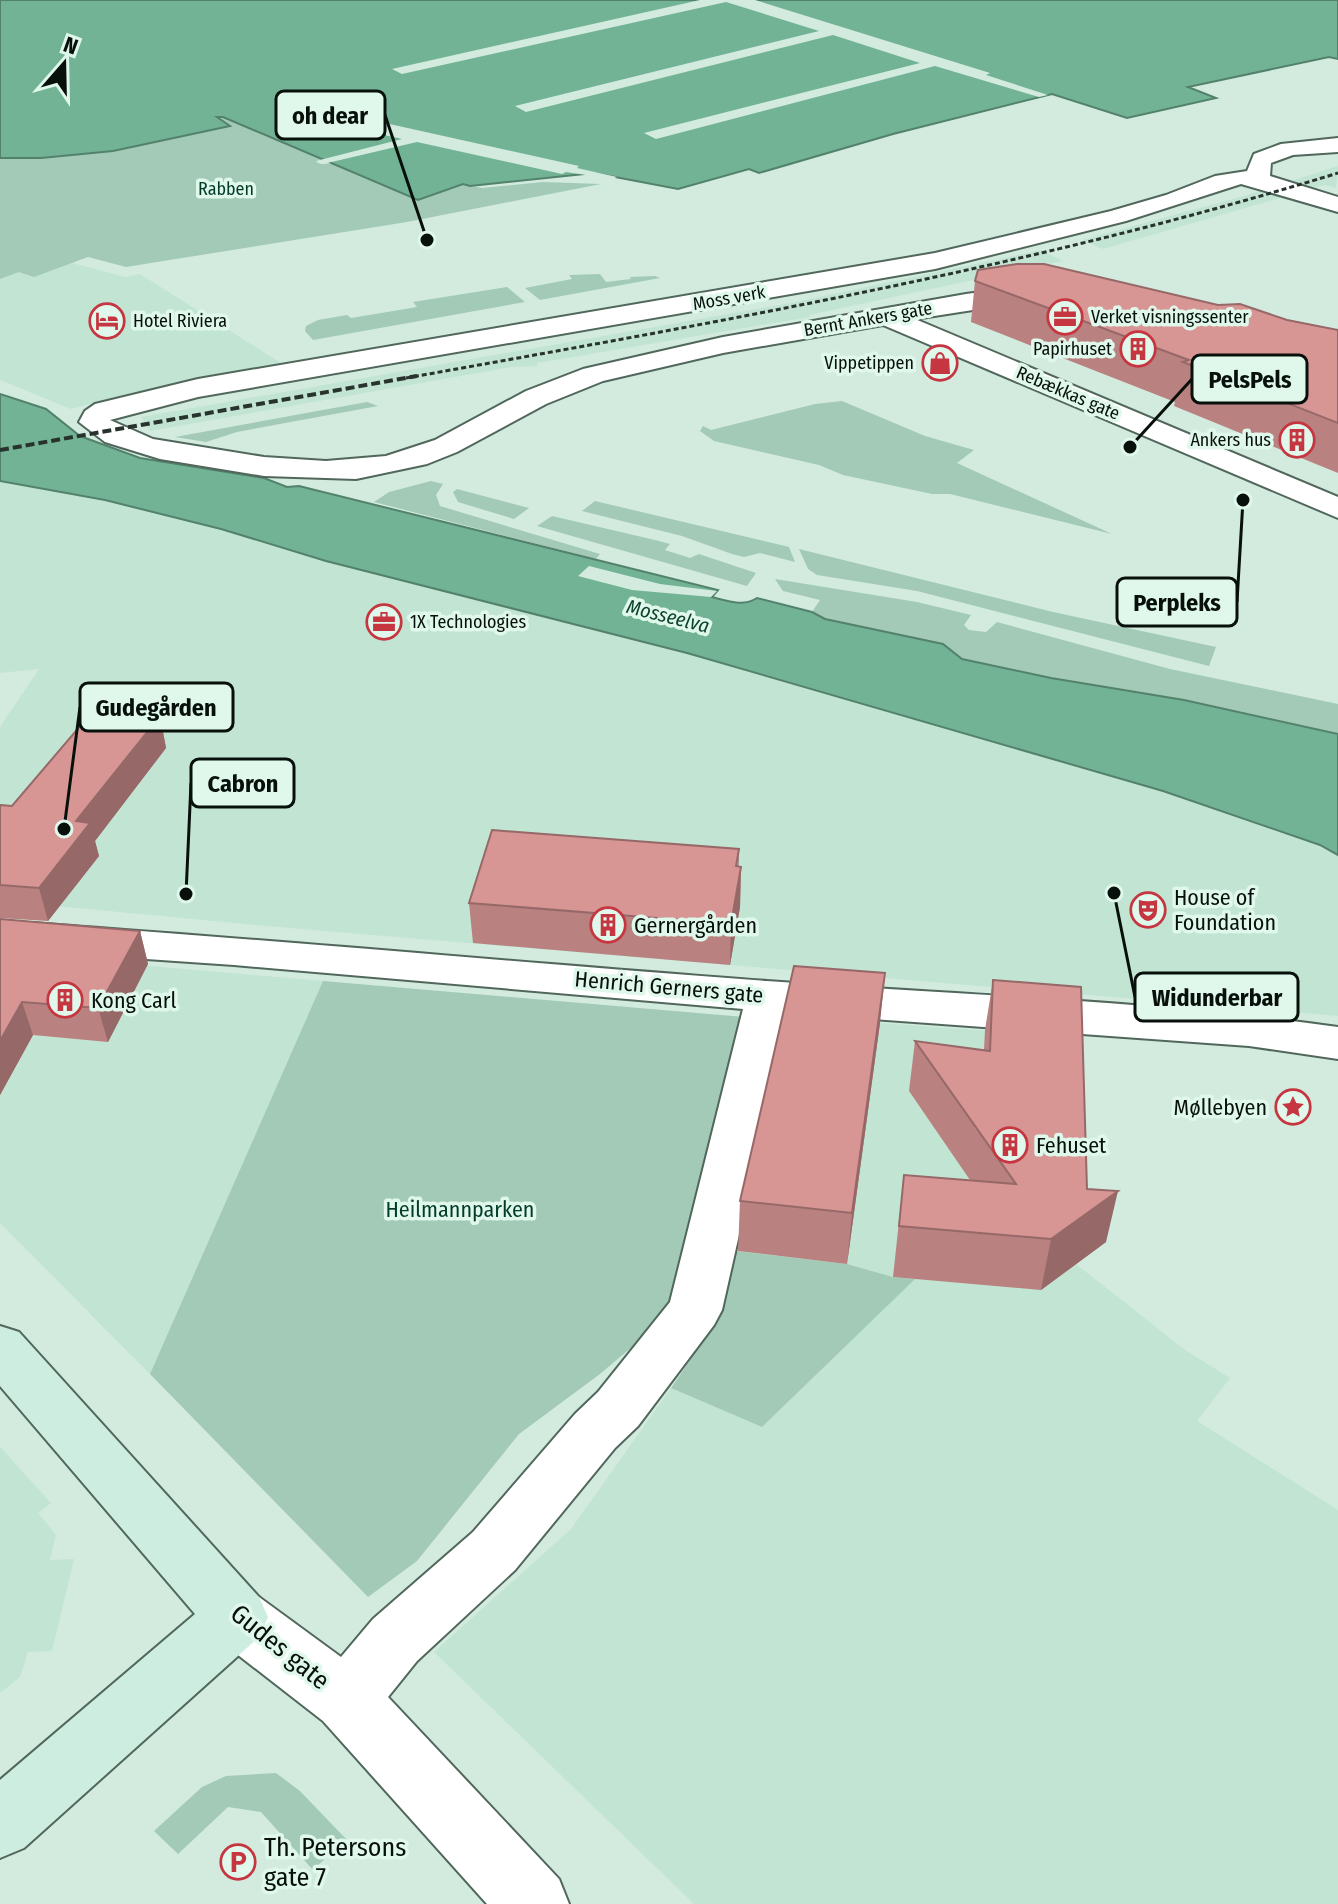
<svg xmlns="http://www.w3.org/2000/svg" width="1338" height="1904" font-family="'Fira Sans Condensed',sans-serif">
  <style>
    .built { fill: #c2e4d3 }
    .green { fill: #a3cab7 }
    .water { fill: #73b395; stroke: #53826c; stroke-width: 2 }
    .pier { fill: #d2ebde }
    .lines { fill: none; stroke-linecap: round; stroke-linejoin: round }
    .street-casing { stroke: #51675c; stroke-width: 4 }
    .secondary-casing { stroke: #51675c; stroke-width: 4 }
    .street { fill: #fff; fill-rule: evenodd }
    .secondary { fill: #cdede0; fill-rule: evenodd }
    .rail-far1 { stroke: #29332e; stroke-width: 3; stroke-dasharray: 5 3; stroke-linecap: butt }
    .rail { stroke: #29332e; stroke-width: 4; stroke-dasharray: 9 4; stroke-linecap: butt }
    .wall { fill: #b9817f }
    .shaded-wall { fill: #966968 }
    .building { fill: #d79694; stroke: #966968; stroke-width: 2 }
    .labels { text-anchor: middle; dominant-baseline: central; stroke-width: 7; stroke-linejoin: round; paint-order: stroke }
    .far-park-label { font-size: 18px; fill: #023b28; stroke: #dff8eb }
    .far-street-label { font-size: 18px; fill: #08100c; stroke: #dff8eb }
    .far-poi-label { font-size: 18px; fill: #08100c; stroke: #dff8eb; text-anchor: start }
    .far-water-label { font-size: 20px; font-style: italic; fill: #0c422e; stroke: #dff8eb }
    .poi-label { font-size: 22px; fill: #08100c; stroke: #dff8eb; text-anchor: start }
    .street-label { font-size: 22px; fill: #08100c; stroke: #dff8eb }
    .park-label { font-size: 22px; fill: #023b28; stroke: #dff8eb }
    .near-street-label { font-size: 26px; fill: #08100c; stroke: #dff8eb }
    .near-poi-label { font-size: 26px; fill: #08100c; stroke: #dff8eb; text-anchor: start }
    .leader { fill: none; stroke: #08100c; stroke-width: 3 }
    .callout-dot { fill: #08100c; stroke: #dff8eb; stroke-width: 3 }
    .callout { fill: #dff8eb; stroke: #08100c; stroke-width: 3 }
    .callout-label { font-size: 24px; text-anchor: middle; font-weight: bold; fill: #08100c }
  </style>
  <rect width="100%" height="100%" fill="#d2ebde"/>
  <path class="built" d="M1338,166l-2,22 -11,-3 -222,64 -21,-9 162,-44z
    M1041,250l22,11 -254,54 1,2 -273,46v3l-26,1 -361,64 -9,-14 650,-114z
    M72,263l53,14 15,-3 144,91 -149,27 -64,17 -71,-29v-114l55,3z
    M0,481l105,19 116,29 105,32 361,92 476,138 157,54 18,10v161l-1049,-88 -254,-24 -14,16 -21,-3v-190l39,-58 -39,4z
    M0,953l323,28 -173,393 -150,-151z
    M880,1023l192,14 4,227 109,86 45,28 -33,43 141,89v394h-644l-260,-252 137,-123 100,-141 91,39 152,-148 -21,-2 -46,-13 -120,-14z
    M0,1447l51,56 -13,10 18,22 -6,25 24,-1 -22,92 -24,1 -8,25 -20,16z"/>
  <path class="green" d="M218,116l26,8 75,32 3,4 -6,2 5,2c23,-5 74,26 97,36l45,-16 19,4 61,-6 58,2 -194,38 -281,45 -38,-10 -54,20 -15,-5 -19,7v-121h41l72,-7 116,-25z
    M600,274l6,8 25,-3 -1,-2 25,-1 5,2 -120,22 -15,-12 47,-9 -3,-4z
    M507,287l18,15 -212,38 -8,-9 1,-5 12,-6 29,-5 4,3 66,-11 -4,-5z
    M842,401l83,35 49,14 -17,13 155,71 -162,-40h-18l-89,-19 -24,-10 -105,-24 -14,-10 3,-5 8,4 104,-26z
    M367,402l11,4 -141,26 -31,10 -31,-5z
    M431,481l12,3 -7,11 4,11 160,48 -4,5 -222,-57 15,-10z
    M457,489l72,19 -15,11 -56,-17 -5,-10z
    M595,501l194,46 6,15 -35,-9 -16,4 -12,-3 -50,-18 -100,-25z
    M552,516l103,24 15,4 -5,6 25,8 9,-4 57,19 -9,13 -210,-60z
    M799,549l254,63 163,35 -7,19 -292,-75 -100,-16 -9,-6z
    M775,579l142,23 54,13 -7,10 5,5 17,2 11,-10 173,47 168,35v30l-154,-34 -133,-22 -89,-19 -19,-15 -118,-25 -13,-7 8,-12 -37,-9z
    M323,981l433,37 -77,289 -79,67 -81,60 -102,127 -49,36 -218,-223z
    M727,1250l120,14 46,13 22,2 -153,148 -91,-39 26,-38z
    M276,1773l24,18 46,48 -33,31 -52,-58 -33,-5 -50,47 -24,-23 48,-44 24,-11z"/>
  <path class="water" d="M0,0h1338v59l-9,-2 -141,30 28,11 -89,20 -75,-24 -159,40 -134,39 -10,-4 -71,20 -84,-16 -124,13 -7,-2 -45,16 -195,-83h-6l13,9 -117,25 -72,7h-41z
    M0,394l46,15 34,27 60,22 124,20 23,9 12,-1 419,104 -6,7c16,4 31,10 45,1l55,14 13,7 118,25 19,15 89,19 133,22 154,34v121l-18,-10 -157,-54 -476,-138 -361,-92 -105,-32 -116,-29 -105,-19z"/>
  <path class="pier" d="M700,0h55l235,73 -4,2 62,20 -9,2 -104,-31 -279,73 -12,-6 276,-70 -87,-28 -307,77 -11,-6 304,-75 -93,-29 -324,72 -10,-5z
    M349,115l230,51 -2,2 40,9 -5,2 -46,-7 -4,2 -145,-32 -94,22 -7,-3 86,-22 -71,-16z
    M589,566l71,18 57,7 -6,6 -79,-7 -54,-14z"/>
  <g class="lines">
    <defs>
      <path id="street" d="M1338,138v14l-45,3 -22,8 -1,13 68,21v15l-97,-28 -115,37 -191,48 -737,128 -88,23 43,19 111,18 62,4 60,-5 49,-16 91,-49 57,-22 140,-32 243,-43 68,-9 9,2 4,6 -4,6 -128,20 423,178v21l-455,-193 -160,28 -120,28 -57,23 -89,48 -30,12 -71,15 -92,-3 -104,-17 -55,-17 -26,-20 6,-11 10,-7 103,-25 737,-126 176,-42 55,-16 49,-19 32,-5 7,-17 27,-10z
        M0,921c256,17 511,41 767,60 190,14 382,19 571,46v32l-89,-13 -460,-33 -67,297 -8,15 -76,101 -23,22 -100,122 -98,91 -29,36 171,182 10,25h-82l-164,-183 -108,-84 -9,-20 9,-20 22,-9 22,9 82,60 32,-38 100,-87 102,-118 23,-22 72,-90 73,-293 -509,-44 -234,-16z"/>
      <path id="secondary" d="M0,1326l19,6 240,265 9,20 -9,20 -235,211 -24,10v-78l195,-166 -195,-228z"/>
    </defs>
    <use href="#street" class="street-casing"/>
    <use href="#secondary" class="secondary-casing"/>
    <use href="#street" class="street"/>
    <use href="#secondary" class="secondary"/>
    <path class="rail-far1" d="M406,378c314,-56 627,-111 932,-205"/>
    <path class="rail" d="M0,450l417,-74"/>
  </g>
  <path class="wall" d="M975,281l243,24 120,25v143l-164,-67 1,-4 -204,-80z
    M160,716l6,32 -71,93 4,15 -51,65 -48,-3v-113l12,1z
    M738,866l3,1 -1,40 -10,58 -257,-22 -4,-40z
    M0,919l140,12 8,33 -40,78 -75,-7 -33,60z
    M993,980l94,209 19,53 -65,48 -148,-13 11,-102 66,5 -61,-89 6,-50 69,9 1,-20z
    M880,1023l-33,241 -109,-13 2,-50z"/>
  <path class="shaded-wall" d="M160,716l6,32 -71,93 4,15 -51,65 -9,-33 37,-67z
    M739,849l-1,37 3,-19 -1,40 -10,58 1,-41z
    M140,931l8,33 -40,78 -10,-34z
    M885,973l-5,50 -33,241 5,-51z
    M22,1002l11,33 -33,60v-54z
    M1118,1191l-12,51 -65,48 10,-51z"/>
  <path class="building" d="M1017,264h27l174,41 22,-1 47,16 51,10v93l-155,-61 6,-2 -214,-79 3,-11z
    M98,705l62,11 -84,105 14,2 -51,65 -39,-3v-80l12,1z
    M492,830l247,19 -3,17 5,1 -10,57 -262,-21z
    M0,919l140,12 -42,77 -76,-6 -22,39z
    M794,966l91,7 -33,240 -112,-12z
    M993,980l88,7 6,202 31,2 -67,48 -152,-13 5,-51 112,9 -101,-143 75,10z"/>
  <defs>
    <symbol id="office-ring" viewBox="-11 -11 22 22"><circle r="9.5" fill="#dff8eb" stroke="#c63640" stroke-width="1.5"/><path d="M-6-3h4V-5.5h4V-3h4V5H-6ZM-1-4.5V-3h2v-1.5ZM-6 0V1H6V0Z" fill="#c63640"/></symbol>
    <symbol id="hotel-ring" viewBox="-11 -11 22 22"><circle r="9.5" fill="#dff8eb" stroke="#c63640" stroke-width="1.5"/><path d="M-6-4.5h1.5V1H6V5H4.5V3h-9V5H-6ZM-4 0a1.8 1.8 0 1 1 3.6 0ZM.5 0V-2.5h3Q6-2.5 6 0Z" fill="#c63640"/></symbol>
    <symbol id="building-ring" viewBox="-11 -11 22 22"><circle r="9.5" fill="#dff8eb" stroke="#c63640" stroke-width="1.5"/><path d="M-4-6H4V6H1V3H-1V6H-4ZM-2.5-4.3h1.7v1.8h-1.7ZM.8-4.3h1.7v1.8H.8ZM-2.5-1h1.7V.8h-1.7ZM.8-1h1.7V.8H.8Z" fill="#c63640"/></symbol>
    <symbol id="shop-ring" viewBox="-11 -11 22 22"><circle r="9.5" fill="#dff8eb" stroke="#c63640" stroke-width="1.5"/><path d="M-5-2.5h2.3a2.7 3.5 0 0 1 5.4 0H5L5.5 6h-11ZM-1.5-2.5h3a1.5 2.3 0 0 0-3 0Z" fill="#c63640"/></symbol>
    <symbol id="theatre-ring" viewBox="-11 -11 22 22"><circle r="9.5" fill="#dff8eb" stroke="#c63640" stroke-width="1.5"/><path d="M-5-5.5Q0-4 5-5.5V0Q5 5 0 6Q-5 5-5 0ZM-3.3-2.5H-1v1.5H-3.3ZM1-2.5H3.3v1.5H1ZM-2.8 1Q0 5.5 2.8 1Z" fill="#c63640"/></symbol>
    <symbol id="sight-ring" viewBox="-11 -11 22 22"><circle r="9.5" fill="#dff8eb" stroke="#c63640" stroke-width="1.5"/><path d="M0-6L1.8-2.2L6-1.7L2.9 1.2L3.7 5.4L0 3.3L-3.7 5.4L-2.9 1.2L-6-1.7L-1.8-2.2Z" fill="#c63640"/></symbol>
    <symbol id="parking-ring" viewBox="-11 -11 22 22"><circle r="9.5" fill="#dff8eb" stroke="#c63640" stroke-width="1.5"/><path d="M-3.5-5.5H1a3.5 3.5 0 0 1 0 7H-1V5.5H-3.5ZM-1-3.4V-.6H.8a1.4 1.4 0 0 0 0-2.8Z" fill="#c63640"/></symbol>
  </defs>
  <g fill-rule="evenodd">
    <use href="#office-ring" x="1045" y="297" width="40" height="40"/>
    <use href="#hotel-ring" x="87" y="301" width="40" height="40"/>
    <use href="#building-ring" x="1118" y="329" width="40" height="40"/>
    <use href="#shop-ring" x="920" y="343" width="40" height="40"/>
    <use href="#building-ring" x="1277" y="420" width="40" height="40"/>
    <use href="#office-ring" x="364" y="602" width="40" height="40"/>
    <use href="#theatre-ring" x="1128" y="890" width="40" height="40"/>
    <use href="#building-ring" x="588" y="905" width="40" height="40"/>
    <use href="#building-ring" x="45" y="980" width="40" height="40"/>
    <use href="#sight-ring" x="1273" y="1087" width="40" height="40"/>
    <use href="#building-ring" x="990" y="1125" width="40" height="40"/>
    <use href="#parking-ring" x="218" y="1842" width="40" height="40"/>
  </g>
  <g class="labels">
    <g class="far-park-label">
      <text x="226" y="189">Rabben</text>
    </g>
    <g class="far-street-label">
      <text transform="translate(729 298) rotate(-10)">Moss verk</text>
      <text transform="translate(868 319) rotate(-10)">Bernt Ankers gate</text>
      <text transform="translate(1068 393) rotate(23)">Rebækkas gate</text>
    </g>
    <g class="far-poi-label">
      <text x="1091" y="317">Verket visningssenter</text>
      <text x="133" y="321">Hotel Riviera</text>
      <text x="1112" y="349" text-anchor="end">Papirhuset</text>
      <text x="914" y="363" text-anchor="end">Vippetippen</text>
      <text x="1271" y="440" text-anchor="end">Ankers hus</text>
      <text x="410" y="622">1X Technologies</text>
    </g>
    <g class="far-water-label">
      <text transform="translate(668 616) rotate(14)">Mosseelva</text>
    </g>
    <g class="poi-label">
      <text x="1174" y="897">House of<tspan x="1174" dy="25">Foundation</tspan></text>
      <text x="634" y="925">Gernergården</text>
      <text x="91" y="1000">Kong Carl</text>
      <text x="1267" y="1107" text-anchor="end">Møllebyen</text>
      <text x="1036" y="1145">Fehuset</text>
    </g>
    <g class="street-label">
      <text transform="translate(669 987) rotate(5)">Henrich Gerners gate</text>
    </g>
    <g class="park-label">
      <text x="460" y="1209">Heilmannparken</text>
    </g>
    <g class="near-street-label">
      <text transform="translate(280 1647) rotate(39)">Gudes gate</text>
    </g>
    <g class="near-poi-label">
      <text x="264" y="1847">Th. Petersons<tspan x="264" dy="30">gate 7</tspan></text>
    </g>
  </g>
  <path class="leader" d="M427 240L385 115M1130 447L1192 379M1243 500L1237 602M64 829L80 707M186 894L191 783M1114 893L1135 997"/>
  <g class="callout-dot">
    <circle cx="427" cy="240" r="8"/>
    <circle cx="1130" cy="447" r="8"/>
    <circle cx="1243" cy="500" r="8"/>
    <circle cx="64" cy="829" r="8"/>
    <circle cx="186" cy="894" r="8"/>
    <circle cx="1114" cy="893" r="8"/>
  </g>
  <g class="callout">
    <rect x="276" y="91" width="109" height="48" rx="8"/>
    <rect x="1192" y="355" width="115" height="48" rx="8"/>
    <rect x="1117" y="578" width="120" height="48" rx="8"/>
    <rect x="80" y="683" width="153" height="48" rx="8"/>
    <rect x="191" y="759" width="103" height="48" rx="8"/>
    <rect x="1135" y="973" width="163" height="48" rx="8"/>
  </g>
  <g class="callout-label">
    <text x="330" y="124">oh dear</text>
    <text x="1250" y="388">PelsPels</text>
    <text x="1177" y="611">Perpleks</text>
    <text x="156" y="716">Gudegården</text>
    <text x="243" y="792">Cabron</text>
    <text x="1217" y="1006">Widunderbar</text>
  </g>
  <g transform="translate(64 64) rotate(20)" stroke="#dff8eb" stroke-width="6" paint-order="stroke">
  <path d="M0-6L14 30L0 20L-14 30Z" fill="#08100c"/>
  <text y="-12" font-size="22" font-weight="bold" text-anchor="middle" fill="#08100c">N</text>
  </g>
</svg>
